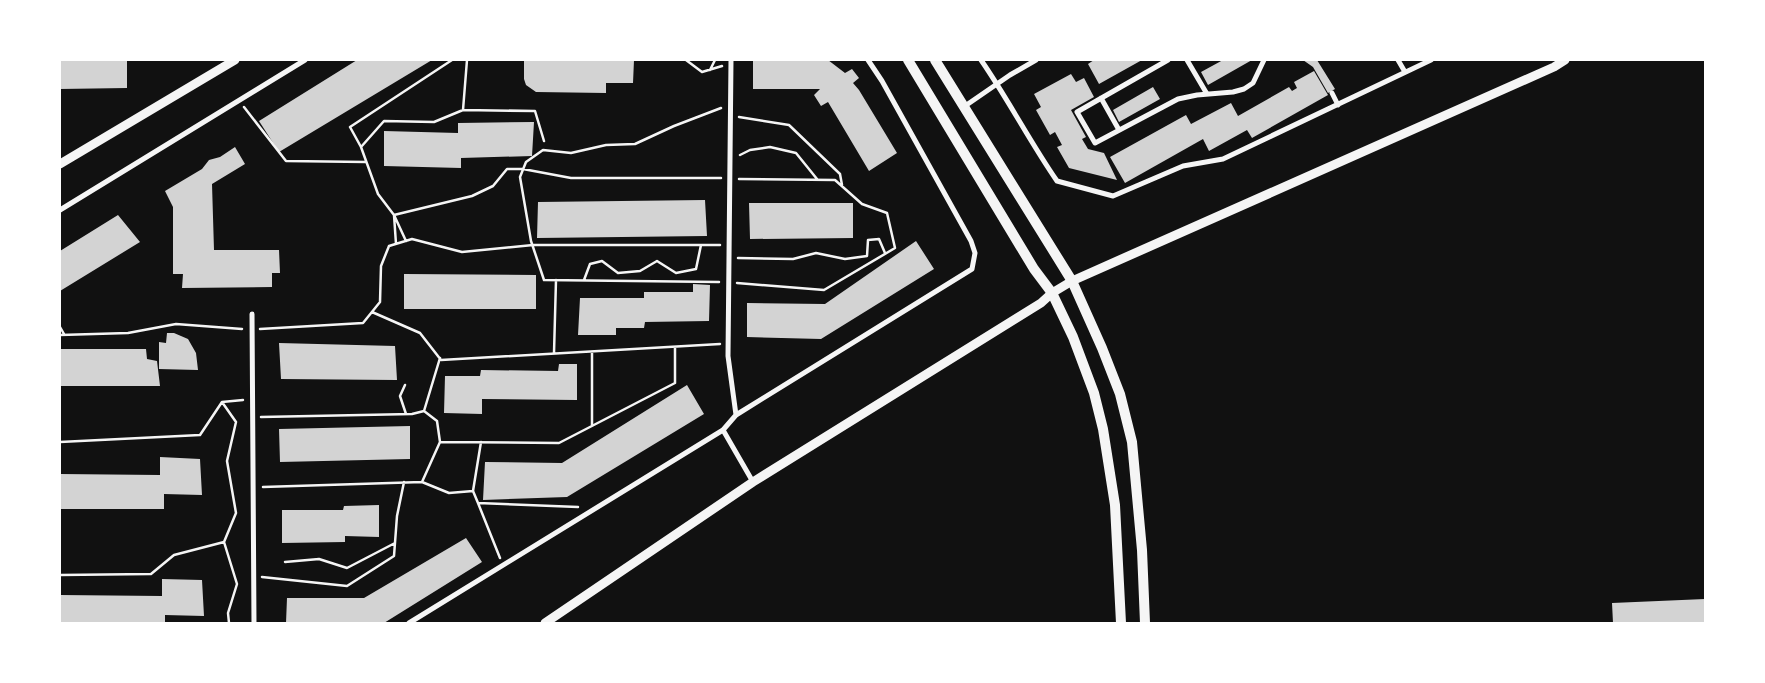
<svg xmlns="http://www.w3.org/2000/svg" width="1765" height="683" font-family="Lato,sans-serif">
  <style>
    .building { fill: #d3d3d3 }
    .lines { fill: none; stroke-linecap: round; stroke-linejoin: round }
    .path { stroke: #f5f5f5; stroke-width: 2.5 }
    .minor { stroke: #f5f5f5; stroke-width: 5 }
    .tertiary { stroke: #f5f5f5; stroke-width: 9 }
    .secondary { stroke: #f5f5f5; stroke-width: 10 }
  </style>
  <rect width="100%" height="100%" fill="#111"/>
  <path class="building" d="M60,60h67v28l-67,1z
    M357,60h75l-153,92 -20,-31z
    M524,60h110l-1,23h-27v10l-70,-1 -10,-7 -2,-6z
    M753,60h75l17,13 7,-4 7,9 -6,5 6,7 38,63 -28,18 -41,-69 -7,4 -7,-11 6,-6h-67z
    M1094,60h48l-43,24 -11,-20z
    M1223,60h29l-44,25 -7,-13z
    M1303,60h14l18,29 -7,4 -15,-26z
    M1314,71l14,24 -76,43 -5,-8 -38,21 -6,-12 -78,44 -15,-26 76,-42 5,9 40,-21 7,13 51,-29 3,4 5,-3 -3,-6z
    M1071,74l5,8 8,-4 10,19 -23,13 15,27 -4,2 6,10 16,4 13,27 -48,-12 -12,-21 5,-2 -7,-13 -5,3 -14,-25 5,-3 -7,-13z
    M1153,87l7,12 -41,23 -6,-12z
    M534,122l-2,34 -71,2v10l-77,-2v-35l74,2v-10z
    M235,147l10,17 -33,20 2,66h65l1,23h-8v14l-90,1 1,-14h-10v-67l-8,-16 37,-22 7,-9 11,-3z
    M705,200l2,36 -170,2 1,-36z
    M749,203h104v35l-103,1z
    M118,215l22,27 -80,49v-40z
    M916,241l18,28 -113,70 -74,-2v-34l78,1z
    M404,274l132,1v34h-132z
    M693,284l17,1 -1,36 -64,1 -1,6h-28v7h-38l2,-37h64v-6h49z
    M167,333h7l14,6 8,14 2,17 -39,-1v-27l7,1z
    M279,343l116,3 2,34 -116,-1z
    M60,349h86l1,10 10,2 3,25h-100z
    M559,364h18v36l-95,-1v15l-38,-1 1,-37h35l1,-6 77,1z
    M687,385l17,29 -137,83 -84,3 2,-38 77,1z
    M410,426v33l-130,3 -1,-33z
    M160,457l40,2 2,36 -38,-1v15h-104v-35l100,1z
    M379,505v32l-34,-1v6l-63,1v-33h61l1,-4z
    M466,538l16,24 -98,61h-98l1,-25h77z
    M162,579l40,1 2,36 -39,-1v8h-105v-28l102,1z
    M1705,599v24h-92l-1,-20z"/>
  <g class="lines">
    <path class="path" d="M686,60l16,12 20,-6
      M710,70l5,-10
      M244,107l42,54 80,1
      M463,110l4,-50
      M739,117l50,8 51,49 2,11
      M361,147l-11,-20 102,-67
      M740,155l10,-5 20,-3 26,6 21,26
      M406,241l-12,-26 -16,-21 -17,-47 23,-26 50,1 29,-12 72,1 9,30
      M396,244l-2,-29 78,-19 21,-10 14,-17h16l48,9h150
      M738,258l55,1 23,-6 29,6 22,-3 1,-16 11,-1 6,14
      M584,280l6,-16 12,-3 16,12 22,-2 17,-10 19,12 20,-4 5,-24
      M719,282l-175,-2 -13,-39 -11,-64 6,-15 17,-12 28,3 35,-8 29,-1 39,-18 47,-18
      M737,283l87,7 71,-42 -8,-35 -25,-9 -27,-24 -96,-1
      M372,312l48,21 21,27 279,-16
      M60,327l4,7
      M260,329l103,-6 17,-21 1,-36 8,-20 23,-7 50,13 71,-7h187
      M60,335l68,-2 48,-9 66,5
      M554,353l2,-73
      M405,385l-5,11 6,18
      M261,417l151,-3 12,-3
      M592,425v-73
      M60,442l140,-7 22,-33
      M440,442l119,1 116,-60v-36
      M422,482l27,11 24,-2 5,12 100,4
      M263,487l159,-5 18,-40 -3,-21 -13,-10 16,-53
      M473,491l8,-49
      M478,503l22,55
      M285,562l34,-3 28,9 48,-25
      M60,575l91,-1 23,-19 50,-13
      M262,577l85,9 47,-30 3,-40 7,-34
      M229,623l-1,-10 9,-29 -13,-42 12,-29 -9,-52 9,-39 -14,-20 21,-2"/>
    <path class="minor" d="M731,60l-3,296 8,59
      M981,60c27,39 49,82 76,121l56,15 70,-30 40,-7 208,-99
      M1168,60l-91,52 18,31 83,-44 19,-4 36,-3 11,-3 9,-6 11,-23
      M1187,60l20,34
      M1398,60l7,12
      M1332,93l6,12
      M1101,98l18,32
      M965,106l45,-31 26,-15
      M60,210l245,-150
      M252,314l2,309
      M723,430l30,52
      M409,623l314,-193 13,-15 236,-146 3,-16 -4,-12 -89,-160 -14,-21"/>
    <path class="tertiary" d="M60,164l175,-104
      M545,623l208,-141 288,-179 11,-10 20,-12 482,-214 11,-7"/>
    <path class="secondary" d="M908,60l126,209 18,24 21,44 21,56 9,36 12,76 6,118
      M935,60l137,221 30,67 18,46 12,48 10,108 3,73"/>
  </g>
  <rect width="1765" height="683" fill="none" stroke="#ffffff" stroke-width="122"/>
</svg>
